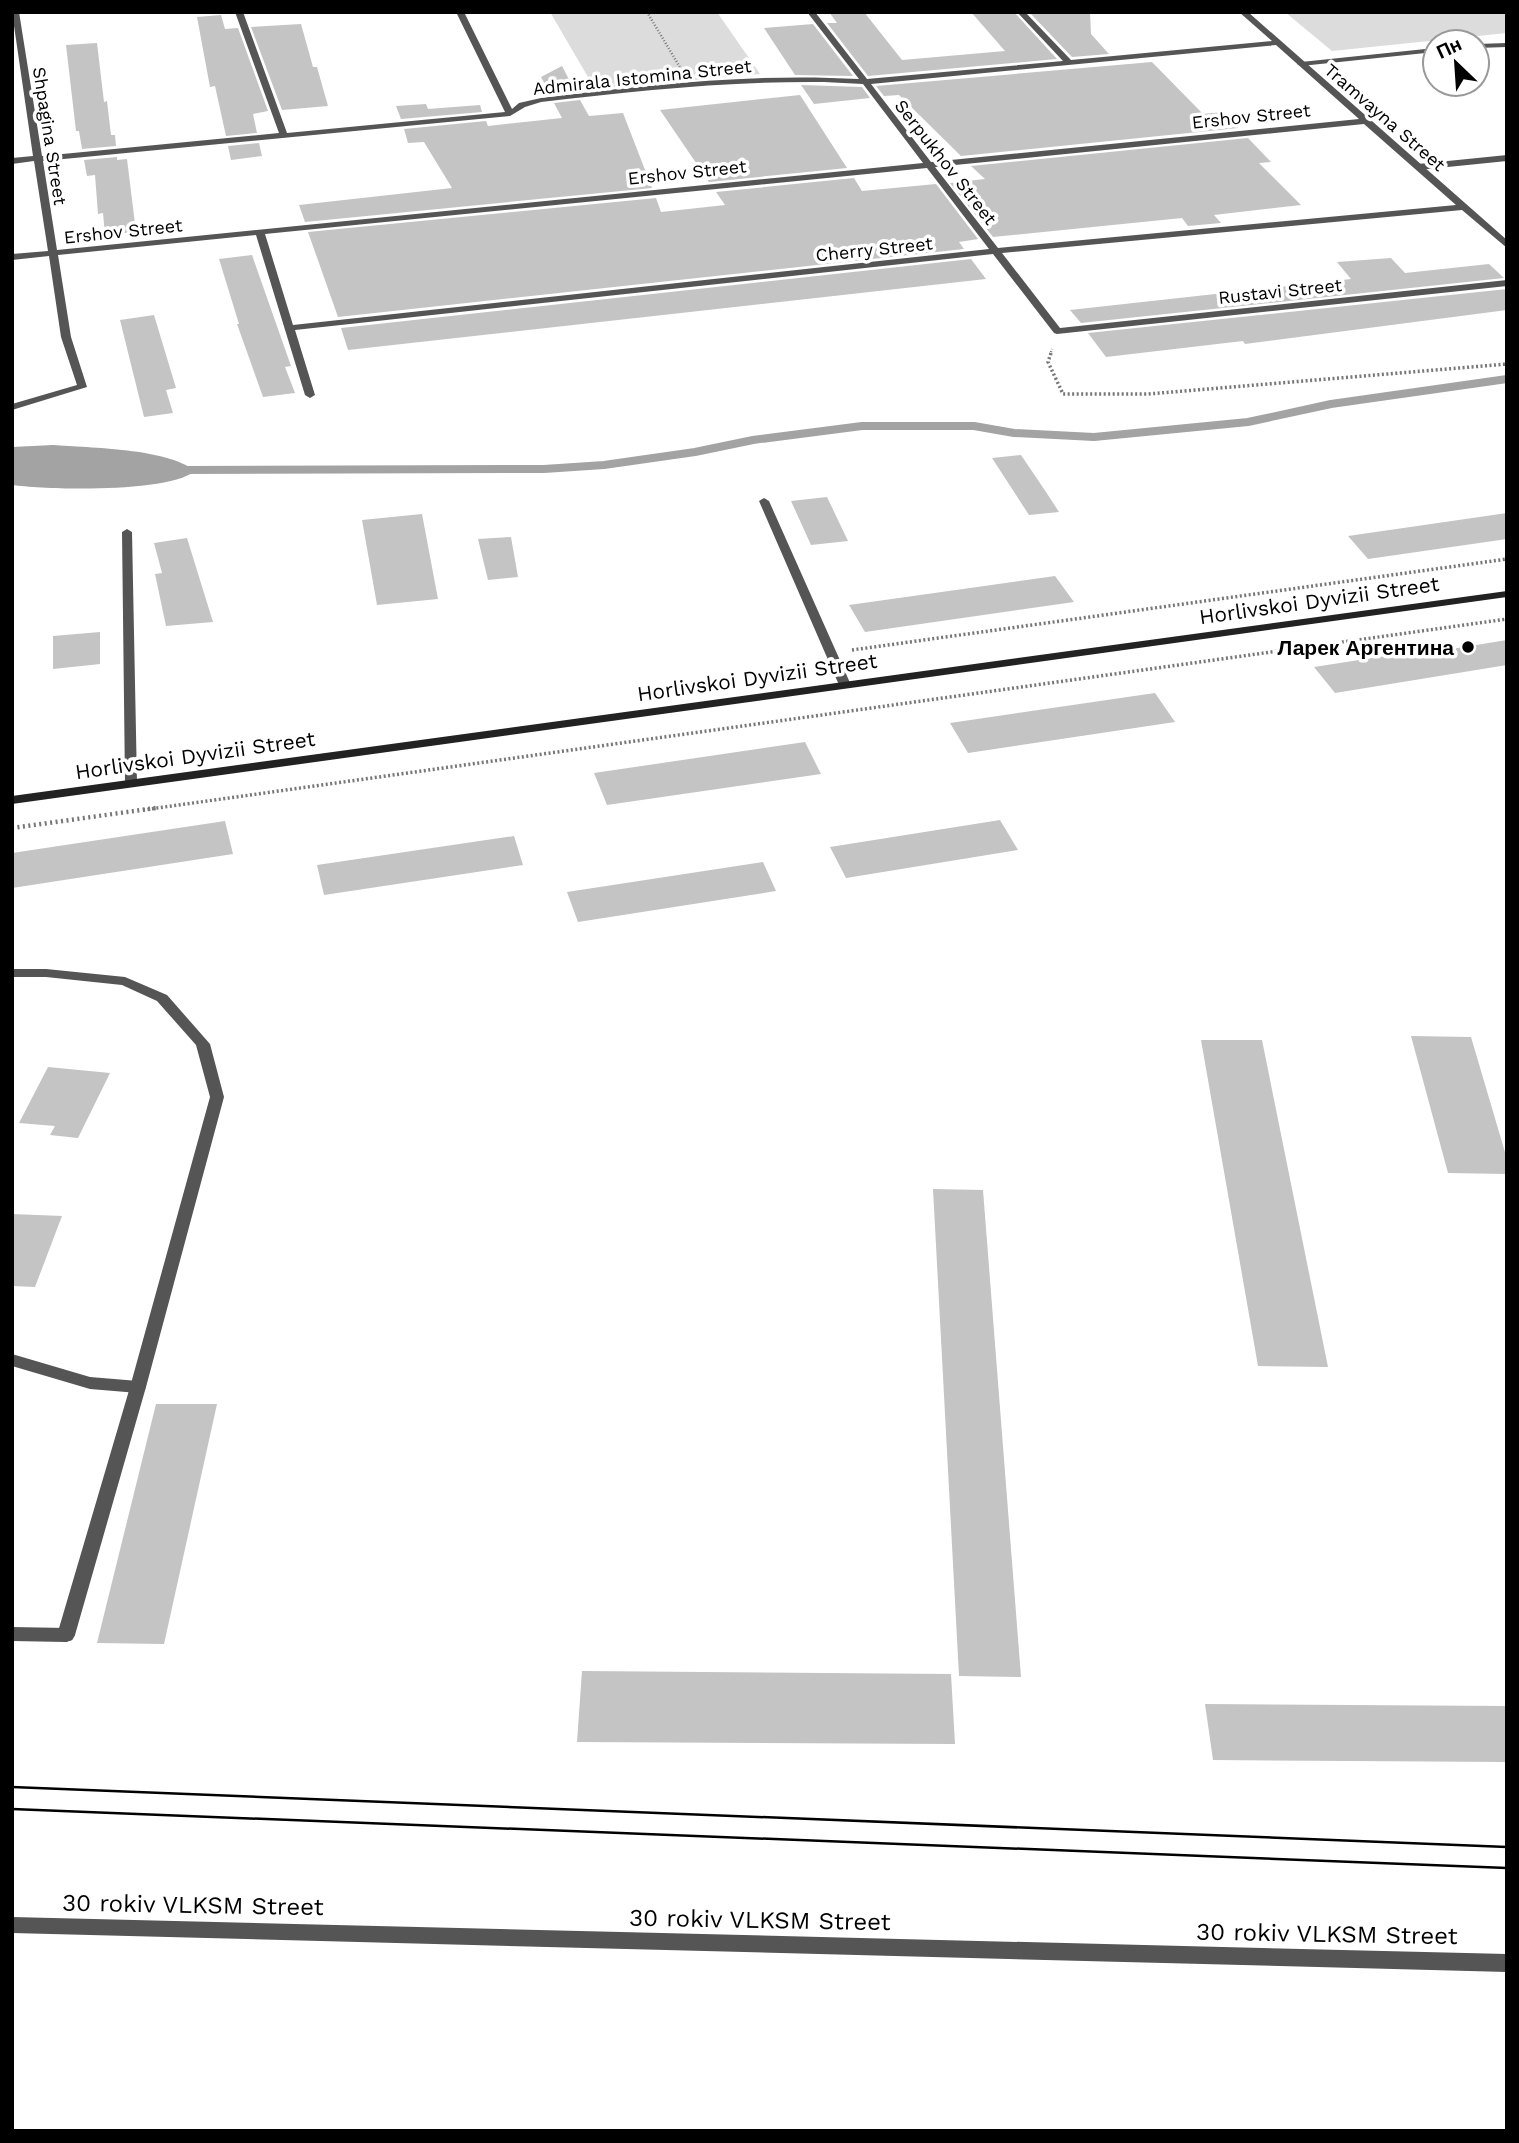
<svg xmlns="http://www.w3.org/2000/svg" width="1519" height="2143" font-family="'Work Sans',sans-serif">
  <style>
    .green { fill: #dcdcdc }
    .water { fill: #a3a3a3 }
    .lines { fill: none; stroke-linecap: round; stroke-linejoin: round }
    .stream { stroke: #a3a3a3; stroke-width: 8 }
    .building { fill: #c4c4c4 }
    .path-far2 { stroke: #777; stroke-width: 2.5; stroke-dasharray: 1 2; stroke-linecap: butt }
    .path-far1 { stroke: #777; stroke-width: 3.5; stroke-dasharray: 2 2.5; stroke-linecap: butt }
    .path { stroke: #777; stroke-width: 4.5; stroke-dasharray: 2 3.5; stroke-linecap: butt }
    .lane { fill: #555; fill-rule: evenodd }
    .street { fill: #555; fill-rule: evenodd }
    .secondary { fill: #222; fill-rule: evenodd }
    .tram { stroke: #000; stroke-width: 2.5 }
    .poi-dot { fill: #000; stroke: #fff; stroke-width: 2.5 }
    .labels { text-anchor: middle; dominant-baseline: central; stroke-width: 7; stroke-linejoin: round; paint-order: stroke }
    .far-street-label { font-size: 18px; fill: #000; stroke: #fff }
    .street-label { font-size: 21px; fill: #000; stroke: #fff }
    .poi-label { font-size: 21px; font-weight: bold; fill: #000; stroke: #fff; text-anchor: end }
    .near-street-label { font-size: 24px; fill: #000; stroke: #fff }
  </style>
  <rect width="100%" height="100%" fill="#fff"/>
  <path class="green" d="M550,12h167l43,62 -165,15z
    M1285,12h222v21l-175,18z"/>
  <path class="water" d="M53,445c37,3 114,3 142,26 -27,22 -146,19 -183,14v-38z"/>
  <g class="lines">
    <path class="stream" d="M182,470l362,-1 60,-4 91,-13 58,-12 109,-14h112l40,7 80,4 154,-15 83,-18 176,-25"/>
  </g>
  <path class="building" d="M829,12h35l38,48 103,-9 -34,-39h43l43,47 -189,17 -41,-53h10z
    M1029,12h61l1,22 18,20 -37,3z
    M221,15l4,14 13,-1 30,83 -15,3 4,19 -31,3 -11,-50 -5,1 -13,-70z
    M301,24l12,43h4l11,39 -46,4 -31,-83z
    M813,24l40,52 -58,-1 -31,-47z
    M97,43l7,59 3,-1 4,34h4l1,11 -34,3 -3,-18h-3l-10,-86z
    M1152,62l51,52 20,-2 15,16 -277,28 -62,-61 -15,1 -8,-10z
    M562,66l13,25 -25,3 -9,-17z
    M801,85l61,2 8,11 -56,6z
    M800,95l47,73 -138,14 -49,-72z
    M580,100l9,16 34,-3 29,75 -347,34 -6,-17 153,-17 -28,-46 -16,1 -4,-14 82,-8 2,5 74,-8 -8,-15z
    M426,104l2,5 52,-4 2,7 -81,7 -5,-13z
    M1248,138l23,24 -12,1 42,42 -87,10 7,8 -33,3 -6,-8 -189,19 -43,-54 35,-4 -14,-13z
    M259,143l3,13 -31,4 -3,-14z
    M117,157v3l10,-1 9,73 -31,3 -2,-22 -5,1 -3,-39 -8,1 -3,-16z
    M854,178l8,13 74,-7 42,55 -19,3 5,7 -626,68 -30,-85 348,-34 5,14 64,-7 -9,-13z
    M252,255l39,111 -6,1 10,26 -32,4 -26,-73h2l-20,-65z
    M1391,258l14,15 84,-9 15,14 -423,45 -11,-13 281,-31 -14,-17z
    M971,259l15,20 -638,71 -7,-22z
    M1507,289v21l-262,34 -2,-3 -137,16 -18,-24z
    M154,315l22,73 -10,2 7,23 -29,4 -24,-97z
    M1021,455l25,37 13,20 -30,3 -37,-57z
    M827,497l21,44 -37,4 -20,-44z
    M1507,513v26l-139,20 -20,-23z
    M422,514l16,85 -61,6 -15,-85z
    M511,537l7,40 -30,3 -10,-41z
    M187,538l26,84 -47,4 -11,-52 7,-1 -8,-30z
    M1055,576l19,26 -209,30 -16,-27z
    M100,632v32l-47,5v-33z
    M1507,640v25l-172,28 -21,-26 116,-18 3,3z
    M1155,693l20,29 -207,31 -18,-30z
    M805,742l16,32 -214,31 -13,-32z
    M1000,820l18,30 -172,28 -16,-31z
    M225,821l8,33 -221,34v-35z
    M514,836l9,29 -199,30 -7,-30z
    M763,862l13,29 -198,31 -11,-30z
    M1411,1036l60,1 36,122v15l-59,-1z
    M1201,1040h61l66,327 -70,-1z
    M48,1067l62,6 -32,65 -28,-3 5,-9 -36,-3z
    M933,1189l50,1 38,487 -62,-1z
    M12,1214l50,2 -27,71 -23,-1z
    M156,1404h61l-53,240 -67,-1z
    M582,1671l369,3 4,70 -378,-2z
    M1205,1704l302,2v56l-294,-2z"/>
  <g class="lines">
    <path class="path-far2" d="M647,12l34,57
      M1050,355l2,-6"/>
    <path class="path-far1" d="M1051,353l-3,9 15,32h85l359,-30
      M852,650l655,-91
      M143,810l1364,-191"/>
    <path class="path" d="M12,828l144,-20"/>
    <path class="lane" d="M1507,43v4l-30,1v-4z
      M1435,48v4l-134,14 -4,-2 4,-2z
      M1507,155v6l-89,9 -4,-3 4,-3z
      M12,969h34l79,8 42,18 43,49 14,53 -78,290 -71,248 -3,5 -6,2 -6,-2 -3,-5 73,-248 80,-290 -14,-52 -39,-44 -35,-16 -76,-8h-34z"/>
    <path class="street" d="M12,12h7l23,144 237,-23 -44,-121h8l44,121 218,-21 -49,-100h8l48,97 7,-6 22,-5c106,-13 211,-25 318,-19l-52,-67h8l52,67 196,-18 -46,-49h8l46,48 201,-19 -33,-29h9l259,228v8l-45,-38 -460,43 58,75 447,-48v6l-450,48 -3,-1 -61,-79 -698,76 20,65 -5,3 -5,-3 -49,-160 -198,20 13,82 16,50 -75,23v-6l65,-19 -16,-48 -12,-81 -37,4v-6l36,-3 -14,-90 -22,3v-6l21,-2zM1276,45l83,74 -428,43 -60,-78zM824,82l39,2 60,79 -866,87 -14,-89 467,-45 15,-9 16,-5c94,-11 188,-21 283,-20zM1364,124l92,81 -458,43 -63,-81zM927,168l62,81 -696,76 -28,-91z
      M764,498l5,3 82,184 -2,2 -4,1 -6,-3 -80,-184z
      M127,529l5,3 5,251 -6,4 -6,-4 -3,-251z
      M12,1354l78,23 48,4 6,2 2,4 -2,4 -6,2 -48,-4 -78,-23z
      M12,1627l54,1 6,2 3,5 -3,5 -6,2 -54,-1z
      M12,1917l1495,37v18l-1495,-39z"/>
    <path class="secondary" d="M1507,591v6l-1495,207v-8z"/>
    <path class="tram" d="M12,1787l1495,60
      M12,1809l1495,59"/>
  </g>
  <circle class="poi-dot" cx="1468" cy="647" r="7"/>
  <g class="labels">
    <g class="far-street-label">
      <text transform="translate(642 77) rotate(-6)">Admirala Istomina Street</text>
      <text transform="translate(1251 116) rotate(-6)">Ershov Street</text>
      <text transform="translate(1385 117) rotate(41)">Tramvayna Street</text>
      <text transform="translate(50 136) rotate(81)">Shpagina Street</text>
      <text transform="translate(946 162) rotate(52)">Serpukhov Street</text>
      <text transform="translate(687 172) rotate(-6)">Ershov Street</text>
      <text transform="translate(123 231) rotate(-6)">Ershov Street</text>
      <text transform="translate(874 249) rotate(-6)">Cherry Street</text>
      <text transform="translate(1280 291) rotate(-6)">Rustavi Street</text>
    </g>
    <g class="street-label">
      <text transform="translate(1319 600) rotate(-8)">Horlivskoi Dyvizii Street</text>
      <text transform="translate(757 677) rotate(-8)">Horlivskoi Dyvizii Street</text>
      <text transform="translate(195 755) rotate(-8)">Horlivskoi Dyvizii Street</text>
    </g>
    <g class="poi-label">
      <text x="1454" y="647">Ларек Аргентина</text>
    </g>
    <g class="near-street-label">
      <text transform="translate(193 1905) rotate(1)">30 rokiv VLKSM Street</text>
      <text transform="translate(760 1920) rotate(1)">30 rokiv VLKSM Street</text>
      <text transform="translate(1327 1934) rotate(1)">30 rokiv VLKSM Street</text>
    </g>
  </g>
  <rect width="1519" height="2143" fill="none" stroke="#000000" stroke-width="28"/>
  <g transform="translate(1456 63) rotate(335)"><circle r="33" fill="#ffffff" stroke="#999999" stroke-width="2"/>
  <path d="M0-5L12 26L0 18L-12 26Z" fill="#000000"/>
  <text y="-10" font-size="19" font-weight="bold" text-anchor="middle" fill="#000000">Пн</text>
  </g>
</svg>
